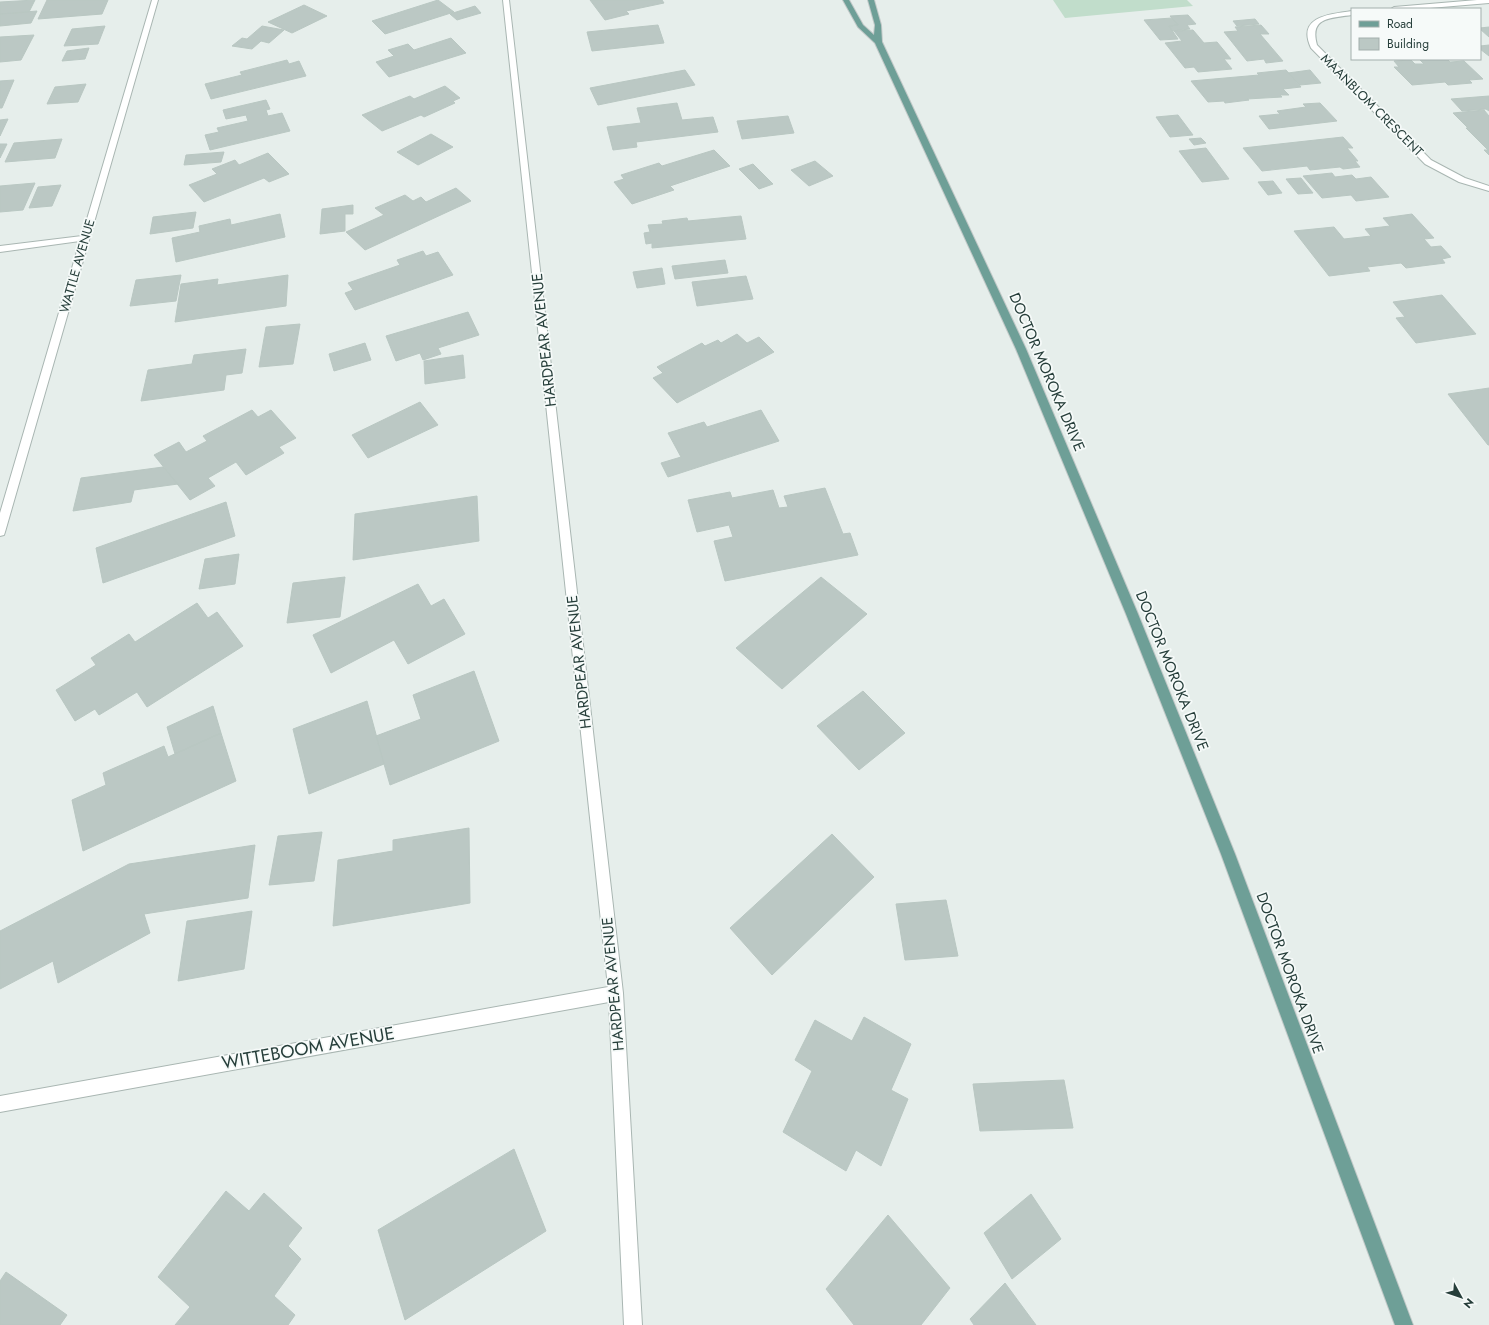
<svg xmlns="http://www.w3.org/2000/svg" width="1489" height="1325" font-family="Jost,sans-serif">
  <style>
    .green { fill: #c1ddcb }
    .building { fill: #bbc8c4; stroke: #b9c7c2 }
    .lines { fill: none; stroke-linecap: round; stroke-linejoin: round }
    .minor-casing { stroke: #a9b6b2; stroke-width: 2 }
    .major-casing { stroke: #c2c9c8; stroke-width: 2 }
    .minor { fill: #fff; fill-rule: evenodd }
    .major { fill: #6e9f97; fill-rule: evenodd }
    .labels { text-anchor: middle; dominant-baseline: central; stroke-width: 3.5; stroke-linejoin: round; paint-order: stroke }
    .far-street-label { font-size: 13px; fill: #263e3a; stroke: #f6faf9 }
    .street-label { font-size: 15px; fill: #263e3a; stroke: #f6faf9 }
    .near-street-label { font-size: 18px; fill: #263e3a; stroke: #f6faf9 }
  </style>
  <rect width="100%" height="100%" fill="#e6eeeb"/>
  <path class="green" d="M1053,0h134l6,6 -128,12z"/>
  <path class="building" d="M35,0l-6,12 -29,2v-12z
    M47,0h61l-6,14 -64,5z
    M438,0l16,12 -69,22 -13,-13z
    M590,0h72l2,3 -38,8 3,3 -24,6z
    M304,5l23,11 -35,17 -24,-11z
    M475,6l6,7 -24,7 -7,-6z
    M37,11l-6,12 -31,3v-12z
    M1188,15l8,9 -9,1 3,4 -18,2 -3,-5 9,-1 -8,-9z
    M1172,18l6,7 -9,1 9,13 -18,1 -16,-20z
    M1255,19l4,5 -22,2 -4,-5z
    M658,25l6,18 -72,8 -5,-19z
    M1261,25l8,9h-9l23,27 -17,2 -2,-4 -17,2 -23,-29 14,-1 -3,-4z
    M105,26l-7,18 -34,2 8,-17z
    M262,26l22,4 -15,13 -8,-2 -9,8 -20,-3 10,-8 5,1z
    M1489,27v10l-9,-8v-1z
    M1193,30l11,13 13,-1 14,17h-7l8,10 -34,3 -4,-5 -9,1 -20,-25 17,-2 -8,-10z
    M34,35l-13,25 -21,2v-25z
    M451,38l15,15 -77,24 -13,-15 18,-6 -6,-6 20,-6 6,6z
    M1489,45v11l-9,-7v-3z
    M89,48l-4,11 -23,2 5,-10z
    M1419,59h28l3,3 14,-1 19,18 -14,1 3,3 -24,2 -3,-3 -33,3 -18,-18h5l-5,-6 17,-1 4,4h9z
    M287,60l2,4 10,-3 7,15 -95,23 -6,-15 37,-9 -2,-3z
    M685,70l10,15 -97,20 -8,-17z
    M1286,70l15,17 -18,2 6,6h-9l2,2 -35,2 2,1 -24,3 -1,-2 -16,1 -17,-21 68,-6 -2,-2z
    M1310,70l11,13 -21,2 -12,-12z
    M14,80l-12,28h-2v-27z
    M86,84l-8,18 -31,2 8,-17z
    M445,86l15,12 -7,3 2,2 -31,14 -3,-2 -39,16 -20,-16 48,-19 4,3z
    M1489,96v15l-3,-2 -24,2 -11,-12z
    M266,100l4,9 -4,1 2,6 14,-3 8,18 -80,19 -5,-15 14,-3 -2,-4 31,-7 -2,-6 -20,4 -3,-9z
    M677,103l5,17 31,-3 5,15 -82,10 1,5 -24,3 -6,-23 34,-4 -4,-15z
    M1320,103l17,18 -68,8 -10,-13 21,-2 -3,-3 29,-4 -3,-3z
    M1484,110l5,6v39l-5,-5h4l-22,-22h2l-15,-15z
    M1178,115l15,20 -23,2 -14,-20z
    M788,116l6,17 -52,6 -5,-18z
    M8,119l-8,17v-16z
    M431,134l22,13 -35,18 -21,-13z
    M1343,137l10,11h-6l11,13h-3l5,6 -17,2 -3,-2 -30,3 -3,-4 -45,5 -19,-23z
    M1201,138l5,5 -12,2 -5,-6z
    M62,139l-7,19 -50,4 9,-19z
    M0,144h7l-7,14z
    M1206,148l23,31 -27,3 -23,-31z
    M714,150l16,16 -60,20 4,4 -42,14 -18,-22 10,-3 -3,-4 38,-12 3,3z
    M224,152l-3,10 -37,3 2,-10z
    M268,153l21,21 -20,8 -5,-4 -60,24 -15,-17 28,-11 -5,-5 23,-9 4,5z
    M815,161l18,15 -24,10 -18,-16z
    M753,164l20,20 -14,5 -20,-20z
    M1332,173l3,4 17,-2 4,4 15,-2 18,20 -33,4 -5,-6 -29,3 -19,-22z
    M1301,178l12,15 -15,1 -12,-15z
    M1273,181l9,12 -14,2 -10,-13z
    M35,183l-12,27 -23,2v-26z
    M61,185l-9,21 -23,2 9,-21z
    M456,188l15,13 -106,49 -19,-18 38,-17 -9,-7 30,-13 8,6 8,-4 5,5z
    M353,205v9h-8v17l-25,3 2,-25z
    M196,212l-3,16 -43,6 3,-17z
    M280,214l5,23 -109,25 -4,-24 28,-6 -1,-6 31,-7 1,6z
    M1412,214l22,24 -10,1 7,8 10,-1 10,11 -9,2 3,4 -39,5 -5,-5 -34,4 3,4 -41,5 -35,-45 40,-4 10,12 27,-3 -6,-7 25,-3 -7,-8z
    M741,216l5,23 -94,9v-5l-6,1 -2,-11 6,-1 -2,-7 15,-1 -1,-3 25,-3 1,3z
    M423,251l3,5 12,-4 15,23 -98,35 -10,-17 8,-3 -5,-7 52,-18 -3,-5z
    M725,260l3,13 -53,6 -3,-13z
    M662,268l3,16 -28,4 -4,-16z
    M181,275l-5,26 -46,5 6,-26z
    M288,275l-2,31 -111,16 6,-38 37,-5 -1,6z
    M746,276l7,23 -56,7 -5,-24z
    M1442,295l34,39 -60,9 -20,-25 9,-1 -12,-15z
    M468,312l11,23 -41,13 3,6 -18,6 -3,-7 -24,8 -10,-25z
    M300,324l-7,40 -34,3 7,-40z
    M737,334l10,9 12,-6 15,15 -97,51 -24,-25 10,-5 -6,-6 45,-24 3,3 13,-6 3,3z
    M365,343l6,17 -37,11 -5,-17z
    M246,349l-4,24 -16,2 -2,15 -83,11 7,-31 44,-6 2,-9z
    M463,355l2,23 -40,6 -1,-23z
    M1489,388v57h-1l-40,-51z
    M420,402l18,23 -70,33 -16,-23z
    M252,410l6,7 13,-7 25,28 -17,9 5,6 -38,22 -10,-13 -28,16 7,8 -25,14 -36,-45 25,-13 7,10 21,-11 -4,-5z
    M761,410l18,31 -111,36 -7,-14 20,-6 -13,-24 36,-11 3,5z
    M163,467l15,17 -44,6 -3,12 -58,9 8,-33z
    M825,488l18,46 7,-1 8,22 -133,26 -11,-40 19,-4 -4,-12 -32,7 -9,-32 42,-8 2,6 41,-8 6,18 9,-1 -4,-11z
    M477,496l2,45 -126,19 2,-46z
    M226,502l9,34 -132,47 -7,-35z
    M239,554l-4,30 -36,5 6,-30z
    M345,577l-5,40 -53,6 6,-40z
    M821,577l46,37 -85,75 -46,-41z
    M418,584l13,22 13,-7 21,35 -57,30 -14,-24 -63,33 -18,-38z
    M197,603l11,15 9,-6 26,34 -96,61 -10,-15 -38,23 -4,-6 -20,12 -19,-31 40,-25 -5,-7 38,-24 6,8z
    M474,671l25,70 -109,44 -14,-49 45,-17 -8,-24z
    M863,691l42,42 -46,37 -42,-44z
    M367,701l17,63 -75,30 -16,-65z
    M213,706l8,27 -46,21 -8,-27z
    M221,733l15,48 -153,70 -11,-51 34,-15 -3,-12 61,-27 4,11z
    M469,828l1,75 -137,23 5,-66 55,-9v-11z
    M322,832l-8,49 -45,4 9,-49z
    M832,834l42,43 -102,98 -42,-47z
    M255,845l-7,53 -104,16 6,19 -92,50 -5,-22 -53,28v-58l129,-67z
    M946,900l12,56 -53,4 -9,-56z
    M252,911l-8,58 -66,12 9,-60z
    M864,1017l47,27 -20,46 17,9 -27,67 -25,-16 -10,21 -63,-39 29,-61 -17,-11 20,-40 37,21z
    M1064,1080l9,48 -93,3 -7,-47z
    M514,1149l32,82 -141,89 -27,-90z
    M226,1191l23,20 15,-18 38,35 -14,18 13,13 -27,37 21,19 -7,10h-113l15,-18 -32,-30z
    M1031,1194l30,45 -49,40 -28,-46z
    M888,1215l62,73 -29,37h-67l-28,-36z
    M6,1272l61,43 -7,10h-60v-44z
    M1005,1283l31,42h-62l-4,-6z"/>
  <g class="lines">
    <defs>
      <path id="minor" d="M152,0h6l-153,532 -1,3 -4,1v-23l80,-272 -80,11v-6l82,-10z
        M503,0h6l114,993 19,332h-18l-15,-323 -609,110v-16l608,-109z
        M1477,0h12v3l-71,6h-27l3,-2z
        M1352,11v4c-21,3 -43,2 -35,30l114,115 34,18 24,8v5l-30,-9 -34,-18 -114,-116c-15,-32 20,-34 41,-37z"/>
      <path id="major" d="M843,0h6l14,25 11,10 1,-10 -7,-25h6l7,25 1,17 144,307 112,265 97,240 178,471h-18l-174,-471 -95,-240 -110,-265 -141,-306 -17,-16z"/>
    </defs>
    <use href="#minor" class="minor-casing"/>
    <use href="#major" class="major-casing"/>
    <use href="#minor" class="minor"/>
    <use href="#major" class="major"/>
  </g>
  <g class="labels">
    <g class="far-street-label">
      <text transform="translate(1372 105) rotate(45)">MAANBLOM CRESCENT</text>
      <text transform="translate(77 266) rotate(-74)">WATTLE AVENUE</text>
    </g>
    <g class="street-label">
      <text transform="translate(544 340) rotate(-96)">HARDPEAR AVENUE</text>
      <text transform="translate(1047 372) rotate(67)">DOCTOR MOROKA DRIVE</text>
      <text transform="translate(579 662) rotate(-96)">HARDPEAR AVENUE</text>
      <text transform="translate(1172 671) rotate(68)">DOCTOR MOROKA DRIVE</text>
      <text transform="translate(1290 973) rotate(70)">DOCTOR MOROKA DRIVE</text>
      <text transform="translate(613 984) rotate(-95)">HARDPEAR AVENUE</text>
    </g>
    <g class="near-street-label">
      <text transform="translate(308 1048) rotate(-10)">WITTEBOOM AVENUE</text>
    </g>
  </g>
  <rect x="1351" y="8" width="130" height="52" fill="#f6faf9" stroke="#a3afad"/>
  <rect x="1359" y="21" width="20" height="6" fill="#6e9f97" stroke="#a3afad"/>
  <text x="1387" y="28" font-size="12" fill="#263e3a">Road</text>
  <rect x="1359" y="38" width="20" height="12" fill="#bbc8c4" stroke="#a3afad"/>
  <text x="1387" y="48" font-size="12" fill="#263e3a">Building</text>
  <g transform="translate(1461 1297) rotate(130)" stroke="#f6faf9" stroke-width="3" paint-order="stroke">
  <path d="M0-3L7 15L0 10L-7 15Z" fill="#263e3a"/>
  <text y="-6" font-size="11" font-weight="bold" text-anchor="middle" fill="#263e3a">N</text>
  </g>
</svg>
